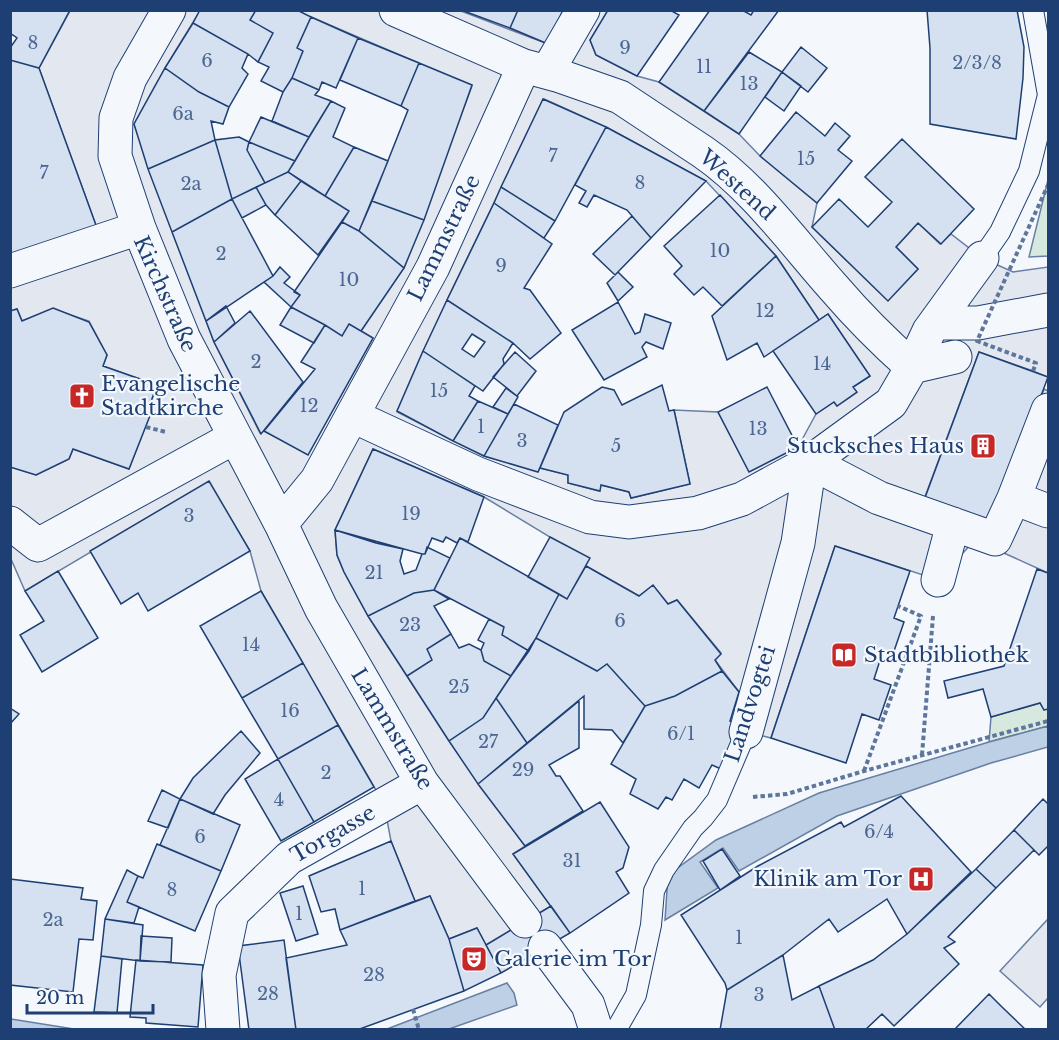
<svg xmlns="http://www.w3.org/2000/svg" width="1059" height="1040" font-family="'Libre Baskerville',serif">
  <style>
    .green { fill: #d7e8df; stroke: #687fa3; stroke-width: 1.5 }
    .parking { fill: #e3e8f0; stroke: #687fa3; stroke-width: 1.5; fill-rule: evenodd }
    .water { fill: #bed0e5; stroke: #687fa3; stroke-width: 1.5 }
    .building { fill: #d5e0f0; stroke: #1d3f73; stroke-width: 1.5; fill-rule: evenodd }
    .lines { fill: none; stroke-linecap: round; stroke-linejoin: round }
    .lane-casing { stroke: #1d3f73; stroke-width: 22 }
    .street-casing { stroke: #1d3f73; stroke-width: 35 }
    .path { stroke: #5e769c; stroke-width: 4; stroke-dasharray: 4.5 3; stroke-linecap: butt }
    .lane { stroke: #f4f7fb; stroke-width: 20 }
    .street { stroke: #f4f7fb; stroke-width: 33 }
    .path-bridge { stroke: #5e769c; stroke-width: 4; stroke-dasharray: 4.5 3; stroke-linecap: butt }
    .labels { text-anchor: middle; dominant-baseline: central; stroke-width: 4.5; stroke-linejoin: round; paint-order: stroke }
    .number-label { font-size: 18px; fill: #4b6792 }
    .street-label { font-size: 21px; fill: #1d3f73; stroke: #f4f7fb }
    .poi-label { font-size: 21px; fill: #1d3f73; stroke: #f4f7fb; text-anchor: start }
  </style>
  <rect width="100%" height="100%" fill="#f4f7fb"/>
  <path class="green" d="M1048,180v76l-19,1z
    M1040,703l4,7 4,-1v17l-59,16 2,-25z"/>
  <path class="parking" d="M70,11h130l-35,57 -31,56 80,218 46,91 4,-2 44,23 65,-116 -12,-7 43,-63 68,-182 -175,-75h164l87,33 15,-33h45l-18,29 6,15 41,21 22,6 80,52 21,22 57,47 -5,24 76,73 30,-31 -22,-22 22,-24 22,21 11,-10 31,24 31,14 35,-5v113l-1,-3 -14,-6 -54,-19 -56,150 69,26 52,-139 4,2v182l-73,-33 -37,40 -103,-34 -64,192 -25,-6 -16,-11 9,-29 -24,-32 6,-7 -44,-53 -9,4 -15,-18 -14,10 -53,-30 -36,-29 -66,-40 -111,-48 -38,81 2,25 7,17 24,44 81,125 76,105 -12,8 38,52 -65,39 -9,-17 -28,11 -19,-43 -15,5 -24,-60 -7,-37 -123,-213 -11,-40 -41,-69 -184,109 -14,-32v-92l25,8 33,-16 4,-10 56,20 23,-60 -3,-2 8,-22 -54,-19 4,-11 -18,-34 -36,-12 -31,12 -5,-12 -6,2 -1,-52 87,-31 -58,-160zM544,99l62,28 100,54 70,75 43,64 9,-6 42,62 -17,11 3,6 -19,13 -3,-4 -18,12 -18,33 -49,24 -31,-59 -44,-2 16,74 -59,14 -2,-6 -28,-7 -2,6 -31,-8v-8l-28,-7 -2,3 -54,-15 -87,-44 50,-112z
    M1048,919v79l-8,9 -40,-36z"/>
  <path class="water" d="M1048,726v21l-57,16 -154,53 -98,55 -16,-23 -23,14 18,26 -53,32 3,-45 48,-35 103,-47 170,-51z
    M507,983l7,10 3,12 -68,24h-62z
    M11,1019l63,10h-63z"/>
  <path class="building" d="M10,10h60l-31,58 -29,-8v-12l7,-10 -7,-5z
    M200,10h56l-6,10 23,13 -15,29 -10,-8 -55,-31z
    M256,10h41l14,7 -14,31 6,3 -11,27 -9,14 -22,-11 8,-14 -11,-5 15,-29 -23,-13z
    M461,10h57l-8,18z
    M518,10h45l-15,34 -38,-16z
    M608,10h62l9,5 -42,61 -41,-21 -6,-15z
    M710,10h32l9,5 3,-5h25l-75,101 -45,-29z
    M927,10h90l7,37 -1,31 -7,61 -86,-15v-76z
    M311,17l47,21 -22,50 -14,-6 -3,8 -27,-12 11,-27 -6,-3z
    M193,23l55,31 -6,14 6,6 -19,33 -30,-15 -34,-24z
    M358,38l61,25 -18,43 -61,-26z
    M801,47l26,21 -19,24 -26,-20z
    M749,52l33,20 -43,62 -35,-23z
    M10,60l29,8 58,160 -87,31z
    M419,63l53,22 -48,135 -52,-19 36,-91 -7,-4z
    M165,68l34,24 30,15 -6,17 -12,-3 4,19 -67,29 -14,-45z
    M782,72l19,14 -17,25 -19,-14z
    M292,78l27,12 -4,5 16,6 -22,36 -37,-16 11,-29z
    M543,99l63,28 -51,94 -54,-34z
    M331,101l14,7 -12,29 21,10 -29,49 -37,-24z
    M796,112l29,24 10,-13 15,13 -12,14 14,11 -35,42 -57,-47z
    M261,117l48,20 -14,24 -46,-19z
    M606,127l100,54 -55,57 -24,-28 -33,-15 -7,12 -8,-4 7,-12 -11,-6z
    M239,137l10,5 -2,8 18,33 -33,16 -17,-59z
    M902,139l72,70 -33,35 -23,-21 -22,24 22,22 -30,32 -76,-74 27,-28 29,28 24,-25 -27,-25z
    M215,140l17,59 -60,33 -24,-63z
    M249,142l46,19 -7,11 -23,11 -18,-33z
    M354,147l34,14 -29,70 -17,-9 7,-11 -24,-15z
    M288,172l13,9 -26,34 -9,-10 -10,-18z
    M301,181l48,30 -31,44 -43,-40z
    M256,187l10,18 -24,13 -10,-19z
    M501,187l54,34 -11,17 -50,-35z
    M720,195l56,61 -54,50 -19,-19 -9,8 -20,-21 8,-8 -18,-20z
    M232,199l41,77 -67,45 -34,-89z
    M372,201l52,19 -20,48 -45,-37z
    M494,203l58,41 -28,44 6,2 31,43 -31,26 -17,-16 -66,-43z
    M632,216l19,22 -36,37 -22,-21z
    M342,222l17,9 45,37 -43,63 -12,-7 -7,12 -17,-11 -34,-18 9,-12 -6,-3z
    M776,256l43,64 -55,37 -7,-14 -30,17 -15,-44z
    M280,267l10,10 -6,6 16,12 -9,12 -27,-25 9,-6z
    M618,272l15,15 -15,14 -11,-18z
    M447,300l66,43 -10,16 1,5 -21,27 -60,-40zM472,334l13,8 -11,15 -12,-8z
    M618,302l17,32 5,-2 5,-18 26,9 -8,26 -17,-7 -4,5 5,10 -43,23 -32,-50z
    M226,306l9,17 -21,19 -8,-21z
    M291,307l34,18 -11,18 -34,-18z
    M53,308l36,14 18,33 -4,11 54,19 -8,22 4,1 -24,61 -56,-20 -4,10 -33,16 -26,-8v-156l7,-2 5,12z
    M250,311l53,71 -42,52 -47,-92z
    M828,314l42,62 -17,11 4,5 -20,14 -3,-4 -18,12 -43,-63z
    M349,324l24,14 -65,117 -44,-24 51,-62 -14,-7 24,-37 17,11z
    M423,351l52,35 -6,10 9,5 -25,40 -56,-30z
    M515,352l21,19 -19,25 -24,-19z
    M979,352l69,25 -56,151 -69,-25z
    M662,385l7,26 5,-1 16,74 -59,14 -2,-6 -28,-7 -1,6 -32,-8v-8l-28,-7 24,-56 38,-25 12,3 8,15z
    M767,387l31,60 -49,25 -31,-60z
    M506,388l12,9 -10,17 -15,-7z
    M478,401l30,13 -24,42 -31,-15z
    M514,404l44,21 -20,47 -54,-16z
    M373,449l111,48 -16,45 -8,-4 -3,5 -11,-6 -3,5 -11,-4 -7,16h-3l-87,-24z
    M209,481l41,70 -102,60 -10,-18 -17,11 -31,-53z
    M335,530l41,13 27,6 -3,12 4,13 12,-4 6,-16h3l2,-7 23,11 -16,32 -20,3 -46,23 -24,-44 -7,-17z
    M550,537l40,21 -23,41 -39,-22z
    M460,538l99,56 -30,57 -27,-16 2,-8 -70,-37z
    M835,546l75,25 -16,47 10,4 -11,32 -10,-3 -9,28 17,6 -12,35 -17,-6 -16,49 -75,-25z
    M586,566l53,30 14,-11 15,19 9,-4 44,54 -6,6 7,11 -47,25 -30,10 -38,-42 -10,7 -61,-33 23,-44 8,5z
    M1037,569l11,4v136l-4,1 -4,-7 -49,14 -8,-28 -35,9 -4,-17 60,-15z
    M58,571l40,67 -56,34 -22,-37 24,-14 -19,-30z
    M434,590l15,9 -15,7 17,28 -24,15 5,11 -25,16 -39,-60 46,-23z
    M261,591l42,72 -61,35 -42,-72z
    M489,619l15,8 -2,8 27,16 -18,25 -27,-15 -3,-11 3,-7 -6,-3z
    M451,634l8,14 10,-4 12,6 3,11 27,15 -28,42 -34,23 -42,-65 25,-16 -5,-11z
    M536,638l61,33 10,-7 38,42 -22,37 -11,-13 -28,-1v-33l-57,47 -31,-45z
    M303,663l35,62 -60,34 -36,-61z
    M722,671l17,21 -9,29 8,4 -17,44 -9,-4 -13,23 -15,-9 -12,21 -6,-3 -8,12 -28,-15 6,-15 -25,-15 34,-58 30,-10z
    M496,698l31,45 -49,41 -29,-43 34,-23z
    M579,701v47l-30,17 7,11h4l23,35 -58,35 -47,-62z
    M10,708l9,6 -9,10z
    M338,725l36,62 -60,35 -36,-63z
    M241,731l19,22 -35,42 -12,19 -33,-15 13,-21z
    M278,759l36,63 -33,19 -36,-62z
    M162,790l18,9 -12,29 -20,-7z
    M901,796l70,76 -64,62 -20,-35 -49,33 -9,-13 -46,36 -56,35 -2,-7 -44,-68 77,-49 83,-44 3,5z
    M180,799l60,26 -19,46 -61,-26z
    M1043,799l5,5v42l-9,9 -25,-25z
    M600,802l29,45 -6,21 -7,4 13,21 -59,40 -57,-79z
    M1014,830l20,20 -38,38 -20,-19z
    M391,841l24,60 -75,29 -5,-21 -14,3 -12,-36z
    M157,844l64,27 -26,60 -68,-29 11,-26 5,2z
    M722,849l18,27 -20,14 -17,-29z
    M976,869l20,19 -48,49 7,5 -11,6 15,16 -65,62 -12,-12 -17,16h-30l-16,-44 54,-26 34,-26z
    M127,870l11,6 -11,26 12,5 -5,16 -29,-4z
    M10,879l73,9 -2,11 16,2 -4,39 -14,-1 -6,53 -63,-7z
    M303,886l15,48 -22,7 -16,-48z
    M430,896l19,43 15,52 -107,39h-61l-10,-72 61,-13 -7,-15z
    M551,906l19,27 -69,40 -15,-28z
    M105,919l38,6 -3,36 -39,-5z
    M477,928l24,45 -37,18 -15,-52z
    M141,936l31,2 -1,24 -31,-1z
    M284,940l12,90h-47l-11,-84z
    M783,955l9,45 27,-14 16,44h-115l7,-40z
    M101,956l21,3 -5,54 -23,-1z
    M136,960l67,5 -5,62 -52,-4v-5l-16,-1z
    M989,994l13,13 24,23h-72z"/>
  <g class="lines">
    <defs>
      <path id="lane" d="M982,258l18,-26 29,-61 19,-76 -15,-85
        M616,1030l20,-35 15,-70 3,-34 10,-21 29,-42 10,-10 14,-18 29,-68"/>
      <path id="street" d="M169,10l-39,68 -14,40 -1,38 24,72 45,111 97,185 40,84 101,175 103,138
        M396,10l128,56 33,9 63,22 83,55c51,35 90,90 131,136 24,28 50,54 78,79
        M547,72l36,-62
        M10,271l129,-43
        M936,323h42l70,-13
        M912,367l43,-10
        M1048,410l-34,88 34,13
        M353,416l125,58 112,43 39,5 69,-9 44,-14 68,-37 81,-59 21,-36 17,-36 53,-73
        M810,462l69,36 116,41 19,-41
        M10,523l28,22 197,-108
        M281,524l36,-44 116,-213 91,-201
        M938,580l15,-56
        M746,732l52,-189 12,-81
        M545,947l43,58 8,25
        M223,1030l-4,-55 13,-62 57,-55 133,-75"/>
    </defs>
    <use href="#lane" class="lane-casing"/>
    <use href="#street" class="street-casing"/>
    <path class="path" d="M146,427l20,5
      M922,755l11,-139
      M864,771l57,-155 -23,-10
      M753,797l34,-3 77,-23 184,-50
      M413,1009l6,21"/>
    <use href="#lane" class="lane"/>
    <use href="#street" class="street"/>
    <path class="path-bridge" d="M1033,371l3,-8 -59,-22 71,-156"/>
  </g>
  <defs>
    <symbol id="church-square" viewBox="-11 -11 22 22"><rect x="-9" y="-9" width="18" height="18" rx="4" fill="#c62828" stroke="#f4f7fb"/><path d="M-1.2-6h2.4v3.5h3.3v2.4h-3.3V6h-2.4V-.1h-3.3v-2.4h3.3Z" fill="#fff"/></symbol>
    <symbol id="building-square" viewBox="-11 -11 22 22"><rect x="-9" y="-9" width="18" height="18" rx="4" fill="#c62828" stroke="#f4f7fb"/><path d="M-4-6H4V6H1V3H-1V6H-4ZM-2.5-4.3h1.7v1.8h-1.7ZM.8-4.3h1.7v1.8H.8ZM-2.5-1h1.7V.8h-1.7ZM.8-1h1.7V.8H.8Z" fill="#fff"/></symbol>
    <symbol id="library-square" viewBox="-11 -11 22 22"><rect x="-9" y="-9" width="18" height="18" rx="4" fill="#c62828" stroke="#f4f7fb"/><path d="M-6-4Q-3-5.5-.7-3.5V5Q-3 3-6 4ZM6-4Q3-5.5 .7-3.5V5Q3 3 6 4Z" fill="#fff"/></symbol>
    <symbol id="hospital-square" viewBox="-11 -11 22 22"><rect x="-9" y="-9" width="18" height="18" rx="4" fill="#c62828" stroke="#f4f7fb"/><path d="M-5-5h3v3.5h4V-5h3V5h-3V1.5h-4V5h-3Z" fill="#fff"/></symbol>
    <symbol id="theatre-square" viewBox="-11 -11 22 22"><rect x="-9" y="-9" width="18" height="18" rx="4" fill="#c62828" stroke="#f4f7fb"/><path d="M-5-5.5Q0-4 5-5.5V0Q5 5 0 6Q-5 5-5 0ZM-3.3-2.5H-1v1.5H-3.3ZM1-2.5H3.3v1.5H1ZM-2.8 1Q0 5.5 2.8 1Z" fill="#fff"/></symbol>
  </defs>
  <g fill-rule="evenodd">
    <use href="#church-square" x="67" y="381" width="30" height="30"/>
    <use href="#building-square" x="968" y="431" width="30" height="30"/>
    <use href="#library-square" x="829" y="640" width="30" height="30"/>
    <use href="#hospital-square" x="906" y="864" width="30" height="30"/>
    <use href="#theatre-square" x="459" y="944" width="30" height="30"/>
  </g>
  <g class="labels">
    <g class="number-label">
      <text x="33" y="43">8</text>
      <text x="625" y="48">9</text>
      <text x="207" y="61">6</text>
      <text x="977" y="63">2/3/8</text>
      <text x="704" y="67">11</text>
      <text x="749" y="84">13</text>
      <text x="183" y="114">6a</text>
      <text x="553" y="156">7</text>
      <text x="806" y="159">15</text>
      <text x="44" y="173">7</text>
      <text x="640" y="183">8</text>
      <text x="191" y="184">2a</text>
      <text x="720" y="251">10</text>
      <text x="221" y="254">2</text>
      <text x="501" y="266">9</text>
      <text x="349" y="280">10</text>
      <text x="765" y="311">12</text>
      <text x="256" y="362">2</text>
      <text x="822" y="364">14</text>
      <text x="439" y="391">15</text>
      <text x="309" y="406">12</text>
      <text x="481" y="427">1</text>
      <text x="758" y="429">13</text>
      <text x="522" y="441">3</text>
      <text x="616" y="446">5</text>
      <text x="411" y="514">19</text>
      <text x="189" y="516">3</text>
      <text x="374" y="573">21</text>
      <text x="620" y="621">6</text>
      <text x="410" y="625">23</text>
      <text x="251" y="645">14</text>
      <text x="459" y="687">25</text>
      <text x="290" y="711">16</text>
      <text x="681" y="734">6/1</text>
      <text x="488" y="742">27</text>
      <text x="523" y="770">29</text>
      <text x="326" y="773">2</text>
      <text x="279" y="800">4</text>
      <text x="879" y="832">6/4</text>
      <text x="200" y="837">6</text>
      <text x="572" y="861">31</text>
      <text x="362" y="889">1</text>
      <text x="172" y="890">8</text>
      <text x="299" y="914">1</text>
      <text x="53" y="920">2a</text>
      <text x="739" y="938">1</text>
      <text x="374" y="975">28</text>
      <text x="268" y="994">28</text>
      <text x="759" y="995">3</text>
    </g>
    <g class="street-label">
      <text transform="translate(737 185) rotate(42)">Westend</text>
      <text transform="translate(444 238) rotate(-64)">Lammstraße</text>
      <text transform="translate(165 294) rotate(66)">Kirchstraße</text>
      <text transform="translate(750 704) rotate(-72)">Landvogtei</text>
      <text transform="translate(392 729) rotate(59)">Lammstraße</text>
      <text transform="translate(333 834) rotate(-30)">Torgasse</text>
    </g>
    <g class="poi-label">
      <text x="101" y="384">Evangelische<tspan x="101" dy="24">Stadtkirche</tspan></text>
      <text x="964" y="446" text-anchor="end">Stucksches Haus</text>
      <text x="864" y="655">Stadtbibliothek</text>
      <text x="902" y="879" text-anchor="end">Klinik am Tor</text>
      <text x="494" y="959">Galerie im Tor</text>
    </g>
  </g>
  <rect width="1059" height="1040" fill="none" stroke="#1d3f73" stroke-width="24"/>
  <path d="M27 1004v9h126v-9" fill="none" stroke="#1d3f73" stroke-width="3"/>
  <text x="36" y="1004" font-size="18" fill="#1d3f73" stroke="#f4f7fb" stroke-width="4.5" paint-order="stroke">20 m</text>
</svg>
